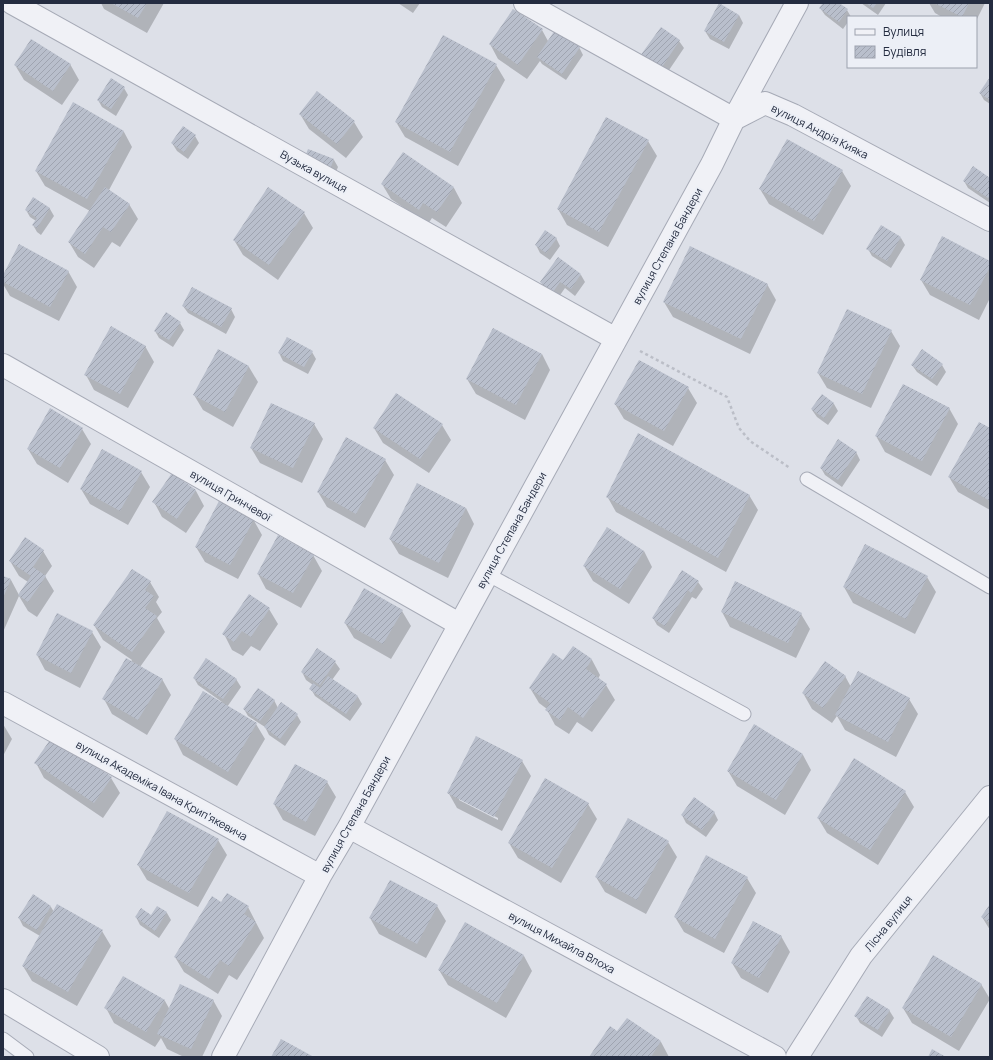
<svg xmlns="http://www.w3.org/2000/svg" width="993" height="1060" font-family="Manrope,sans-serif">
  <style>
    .shadow { fill: #0003; fill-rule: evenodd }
    .building { fill: url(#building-hatch) }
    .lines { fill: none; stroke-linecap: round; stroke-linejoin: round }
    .lane-casing { stroke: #a6aab6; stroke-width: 15 }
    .street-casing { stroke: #a6aab6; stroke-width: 24 }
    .path { stroke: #bbbec7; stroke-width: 2.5; stroke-dasharray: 3 3; stroke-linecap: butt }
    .lane { stroke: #f0f1f6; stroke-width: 13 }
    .street { stroke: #f0f1f6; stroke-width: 22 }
    .labels { text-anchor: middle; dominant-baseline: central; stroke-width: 4; stroke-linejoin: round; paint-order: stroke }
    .street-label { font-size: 11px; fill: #242c40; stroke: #eceff6 }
  </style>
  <defs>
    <pattern id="building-hatch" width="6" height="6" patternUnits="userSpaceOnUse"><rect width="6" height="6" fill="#b9bfcc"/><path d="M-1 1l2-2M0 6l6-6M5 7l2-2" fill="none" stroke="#9fa4b0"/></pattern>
  </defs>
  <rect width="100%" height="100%" fill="#dde0e8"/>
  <path class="shadow" d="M101,3h63l-17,30 -43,-24z
    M398,3h22l-7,10z
    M824,3h13l10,7 4,7h-3v5l-5,7 -18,-14 -5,-7z
    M861,3h25l-8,12z
    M929,3h56l-9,18v-4h-34l-7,-4z
    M739,15l4,8 -14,26 -19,-10 -5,-8z
    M542,30l6,11 31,6 4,8 -17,25 -24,-16 -2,-3 -13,18 -29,-20 -8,-15z
    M679,41l5,7 -19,28 -19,-12z
    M70,64l9,16 -17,25 -38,-25 -9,-15z
    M496,65l9,15 -47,86 -53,-29 -9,-15z
    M990,79v25l-6,-4 -4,-7z
    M124,88l4,7 -12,21 -14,-9 -4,-7z
    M73,104l51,28 8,15 -23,43 20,14 9,15 -18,28 -8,-5 -18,26 -16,-11 -9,-15 21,-31 -45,-25 -9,-15z
    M300,114l54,8 9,15 -17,21 -37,-29z
    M606,118l42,23 9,15 -49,91 -41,-22 -9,-16z
    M195,136l4,7 -11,16 -11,-8 -5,-8z
    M309,151l25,9 4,7 -5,12z
    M403,154l51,34 8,15 -16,24 -14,-9 -4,6 -37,-25 -9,-15z
    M842,171l9,15 -28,49 -54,-31 -9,-15z
    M990,179v24l-22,-15 -4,-7z
    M33,198l17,11 4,7 -13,19 -4,-3 -4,-7 3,-4 -6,-4 -4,-7z
    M304,213l9,15 -35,52 -35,-25 -9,-15z
    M556,238l4,8 -10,14 -10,-7 -4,-8z
    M901,238l4,7 -14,23 -19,-12 -4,-7z
    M990,262v36l-11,22 -49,-25 -9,-15z
    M68,271l9,16 -18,34 -49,-25 -7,-12v-7z
    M581,275l4,7 -10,14 -10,-8 -7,10 -13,-8 -4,-8z
    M767,284l9,16 -26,54 -77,-37 -9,-15z
    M183,306l48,3 4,8 -9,17 -38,-21z
    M180,323l4,7 -11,17 -14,-9 -4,-7z
    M891,331l9,15 -29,62 -44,-20 -9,-15z
    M145,346l9,16 -26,46 -34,-18 -8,-15z
    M218,351l31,16 9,15 -25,45 -30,-17 -9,-15z
    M312,352l4,7 -8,15 -25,-13 -4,-8z
    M542,354l8,16 -25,50 -49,-26 -9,-15z
    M912,365h30l4,7 -9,14 -20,-14z
    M688,388l9,15 -24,43 -49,-27 -9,-15z
    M822,395l12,9 4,7 -10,14 -11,-8 -5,-7z
    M949,408l9,16 -27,52 -46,-24 -9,-16z
    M314,424l9,15 -21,44 -42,-20 -9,-15z
    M442,425l9,15 -22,33 -46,-30 -9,-15z
    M82,429l9,15 -23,39 -31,-19 -9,-15z
    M990,429v81l-32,-18 -9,-15z
    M856,452l4,8 -18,27 -17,-12 -4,-7z
    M385,460l9,15 -29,53 -38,-21 -9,-15z
    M141,472l9,15 -22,38 -38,-21 -9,-15z
    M172,475l24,16 8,15 -18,27 -24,-16 -8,-15z
    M749,495l9,15 -32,62 -110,-60 -9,-16z
    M466,508l8,16 -26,54 -49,-24 -9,-15z
    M253,519l9,16 -24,44 -33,-17 -9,-15z
    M43,551l9,15 -7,10 9,15 -17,26 -9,-6 -9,-15 -16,36v-55l8,3 8,15 9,-13 -9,-6 -9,-15z
    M644,551l8,16 -23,37 -36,-23 -9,-15z
    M313,555l9,16 -21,37 -35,-19 -8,-15z
    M927,577l9,15 -21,42 -62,-31 -9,-16z
    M150,582l9,15 -3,5 6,10 -5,6 8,14 -25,35 22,12 9,16 -24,40 -35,-21 -8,-15 28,-39 -29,-20 -9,-15z
    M698,582l5,7 -7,10 -4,-2 -23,36 -12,-8 -4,-7z
    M269,609l9,15 -18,27 -9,-5 -8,10 -11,-6 -8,-16z
    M402,611l9,15 -20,33 -37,-21 -9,-15z
    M722,612l79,2 9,15 -14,29 -66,-31z
    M92,632l9,15 -21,41 -35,-18 -8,-15z
    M573,647l19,13 8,15 -2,4 8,6 9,15 -23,32 -15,-10 -8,12 -14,-9 -8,-15v-1l-8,-6 -9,-15 33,-27z
    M335,662l5,7 -8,11 26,17 4,7 -12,17 -35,-25 -4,-7 2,-4 -7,-5 -4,-8z
    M845,676l6,11 58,12 9,15 -22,43 -51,-27 -8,-14 -5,7 -20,-14 -9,-16z
    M194,678l42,1 5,8 -14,20 29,17 9,15 -28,47 -54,-31 -8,-16 47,-37 -24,-17z
    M274,700l4,8 19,7 4,7 -16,24 -16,-11 -4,-8 -17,-11 -4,-7z
    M3,724l9,15 -9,17z
    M754,726l49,29 8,15 -26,45 -48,-29 -9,-15z
    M52,738l59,40 9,15 -17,25 -59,-40 -8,-15z
    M522,761l9,15 -29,55 -45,-23 -9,-16zM459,798l39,20v2l-39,-20z
    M295,765l32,17 9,15 -21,39 -32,-16 -9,-16z
    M905,792l9,15 -36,58 -51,-32 -9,-15z
    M588,804l9,15 -36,64 -43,-25 -9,-15z
    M714,812l4,8 -12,17 -20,-14 -4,-8z
    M218,840l9,15 -29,52 -51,-27 -9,-15z
    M668,842l9,15 -31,57 -41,-22 -9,-15z
    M747,878l9,15 -32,60 -40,-21 -9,-15z
    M33,895l18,12 3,5 48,19 9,15 -34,60 -45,-25 -9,-15 17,-30 -17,-10 -4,-8z
    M221,903l27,4 16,31 -27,42 -8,-5 -11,19 -34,-22 -9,-15z
    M437,906l9,15 -20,37 -47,-24 -9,-16z
    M990,906v24l-8,-13z
    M158,907l9,6 4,7 -12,18 -19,-13 -4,-8 15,-1z
    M781,936l9,16 -22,41 -27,-15 -9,-15z
    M524,956l8,15 -26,47 -58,-33 -9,-15z
    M123,977l42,24 5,9 43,-10 9,16 -20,41h-18l-17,-8 -6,-11 -6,9 -41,-24 -8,-15z
    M981,984l9,15 -31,52 -47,-28 -9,-15z
    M889,1010l5,8 -12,19 -22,-14 -4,-7z
    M618,1033l43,9 8,15h-79z"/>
  <path class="building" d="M111,3h36l-9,15z
    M719,3l20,12 -15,27 -20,-11z
    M823,3h16l9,6 -9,13 -20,-14z
    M866,3h11l-4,5z
    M934,3h35l-7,14z
    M513,9l30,20 -25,36 -29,-21z
    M661,27l19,13 -20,30 -20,-14z
    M555,30l25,17 -18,27 -25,-17z
    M443,35l54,29 -47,88 -55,-30z
    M31,39l40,25 -18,27 -39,-26z
    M990,77v23l-11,-7z
    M111,78l14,9 -14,22 -14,-9z
    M317,91l38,30 -18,23 -38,-30z
    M73,102l51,29 -37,68 -52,-28z
    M606,117l43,23 -50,92 -42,-23z
    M183,126l13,9 -12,17 -13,-9z
    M787,139l56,31 -29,51 -55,-32z
    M308,149l26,10 -5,13 -26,-10z
    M403,152l51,35 -17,25 -14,-9 -4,7 -38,-26z
    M973,166l17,12v17l-2,3 -25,-17z
    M105,187l25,17 -19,28 -8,-5 -18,27 -17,-12z
    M268,187l37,25 -36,53 -36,-25z
    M33,197l17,11 -13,20 -5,-3 5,-7 -12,-8z
    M881,225l20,12 -14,24 -21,-12z
    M545,230l12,8 -11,15 -11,-8z
    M942,236l48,25v6l-20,38 -50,-25z
    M19,244l50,27 -19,36 -47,-25v-7z
    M690,246l78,38 -27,55 -78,-37z
    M558,257l23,17 -10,15 -11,-7 -7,10 -13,-10z
    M192,287l40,21 -11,19 -39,-21z
    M847,309l45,21 -30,64 -45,-21z
    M166,312l15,10 -12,18 -15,-9z
    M111,326l35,20 -26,48 -36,-19z
    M493,328l49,26 -26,51 -50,-26z
    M287,337l26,14 -9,16 -26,-14z
    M218,349l31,17 -24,46 -32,-17z
    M922,349l21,15 -11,15 -21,-14z
    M639,360l50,27 -25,44 -50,-27z
    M903,384l47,24 -28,53 -47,-25z
    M396,393l47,31 -23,35 -47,-31z
    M822,394l12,9 -10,15 -13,-9z
    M271,403l44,20 -22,45 -43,-20z
    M50,408l33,20 -23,40 -33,-19z
    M979,422l11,6v73l-42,-24z
    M638,433l112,62 -32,63 -112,-61z
    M346,437l40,22 -30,55 -39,-22z
    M838,439l19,13 -19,28 -18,-12z
    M102,449l40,22 -22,40 -40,-22z
    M172,473l24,17 -19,29 -25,-17z
    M417,483l49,25 -27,55 -50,-24z
    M219,501l35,18 -24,46 -35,-18z
    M607,527l37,24 -24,38 -37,-23z
    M278,535l36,20 -21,38 -36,-19z
    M25,537l19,13 -11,17 13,9 -18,26 -10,-7 13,-19 -22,-15z
    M865,544l63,32 -22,43 -63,-32z
    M132,569l19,12 -6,9 9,6 -9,12 12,8 -25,36 -39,-27z
    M682,570l17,11 -8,12 -3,-3 -23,36 -13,-8z
    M3,576l8,3 -8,19z
    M735,581l67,32 -14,30 -67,-31z
    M364,588l39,22 -20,34 -39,-21z
    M249,594l21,14 -19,29 -9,-6 -8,11 -12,-8z
    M57,613l36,18 -22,42 -35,-18z
    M573,646l19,13 -6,10 21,15 -24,34 -15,-11 -8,13 -15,-10 5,-7 -21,-15 24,-35 10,7z
    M317,648l19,13 -16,24 -19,-13z
    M126,658l37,21 -25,41 -36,-21z
    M206,658l31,21 -14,20 -30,-21z
    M825,661l21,15 -23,32 -21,-15z
    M858,671l52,27 -22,44 -53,-27z
    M328,676l30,20 -12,18 -37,-25 4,-6 7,5z
    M258,688l17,12 -15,21 -17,-12z
    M203,691l54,32 -29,49 -54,-33z
    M281,702l17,12 -18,25 -16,-12z
    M754,724l49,30 -27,46 -49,-29z
    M476,736l47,24 -29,57 -47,-24z
    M52,737l60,40 -18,26 -60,-40z
    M854,758l52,33 -36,59 -53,-32z
    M295,764l33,17 -22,41 -33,-18z
    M545,778l44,25 -37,65 -44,-25z
    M694,797l21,15 -13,18 -21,-15z
    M167,811l52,28 -30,54 -52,-28z
    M628,818l41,23 -32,59 -42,-23z
    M706,855l42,22 -33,62 -41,-22z
    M390,880l48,25 -21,39 -48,-26z
    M227,893l22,13 -5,8 12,8 -27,44 -9,-6 -11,19 -35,-22 38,-61 9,6z
    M33,894l18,12 -14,24 -19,-12z
    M57,904l46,26 -35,62 -46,-26z
    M990,904v19l-9,-6z
    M157,906l10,6 -12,19 -20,-14 6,-9 10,7z
    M753,921l29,15 -23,42 -28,-15z
    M465,922l59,33 -27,48 -59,-33z
    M933,955l49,29 -31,53 -49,-29z
    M123,976l42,24 -19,32 -42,-24z
    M180,984l34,16 -23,49 -34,-15z
    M867,996l23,14 -12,20 -24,-14z
    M627,1018l34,23 -10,16h-62l21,-31 7,5z
    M281,1039l33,18h-43z
    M932,1049l14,8h-18z"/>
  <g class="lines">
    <defs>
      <path id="lane" d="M807,479l183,108
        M487,574l257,140
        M3,1039l24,18"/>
      <path id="street" d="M12,3l604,336
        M525,3l209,116 31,-16 28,12 197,105
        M3,365l456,259
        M3,703l317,173
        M349,827l426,230
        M3,1000l95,57
        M223,1057l97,-181 29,-49 363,-663 22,-45 63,-116
        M797,1057l64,-101 129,-159"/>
    </defs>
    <use href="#lane" class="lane-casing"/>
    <use href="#street" class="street-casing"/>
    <path class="path" d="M640,351l87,46 12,31 11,13 40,27"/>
    <use href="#lane" class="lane"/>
    <use href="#street" class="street"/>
  </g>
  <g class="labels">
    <g class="street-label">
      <text transform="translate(820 131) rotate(27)">вулиця Андрія Кияка</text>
      <text transform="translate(314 171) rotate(29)">Вузька вулиця</text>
      <text transform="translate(667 246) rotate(-61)">вулиця Степана Бандери</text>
      <text transform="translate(231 495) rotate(30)">вулиця Гринчевої</text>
      <text transform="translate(511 530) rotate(-61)">вулиця Степана Бандери</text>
      <text transform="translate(162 790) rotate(29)">вулиця Академіка Івана Крипʼякевича</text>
      <text transform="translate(355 814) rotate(-61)">вулиця Степана Бандери</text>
      <text transform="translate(888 923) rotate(-51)">Лісна вулиця</text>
      <text transform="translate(562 942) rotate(28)">вулиця Михайла Влоха</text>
    </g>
  </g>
  <rect width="993" height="1060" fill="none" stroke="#242c40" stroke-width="8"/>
  <rect x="847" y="16" width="130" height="52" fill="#eceff6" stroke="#9ca1ad"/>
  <rect x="855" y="29" width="20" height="6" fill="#f0f1f6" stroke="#9ca1ad"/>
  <text x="883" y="36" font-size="12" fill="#242c40">Вулиця</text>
  <rect x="855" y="46" width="20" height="12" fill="url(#building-hatch)" stroke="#9ca1ad"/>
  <text x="883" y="56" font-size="12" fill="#242c40">Будівля</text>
</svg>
